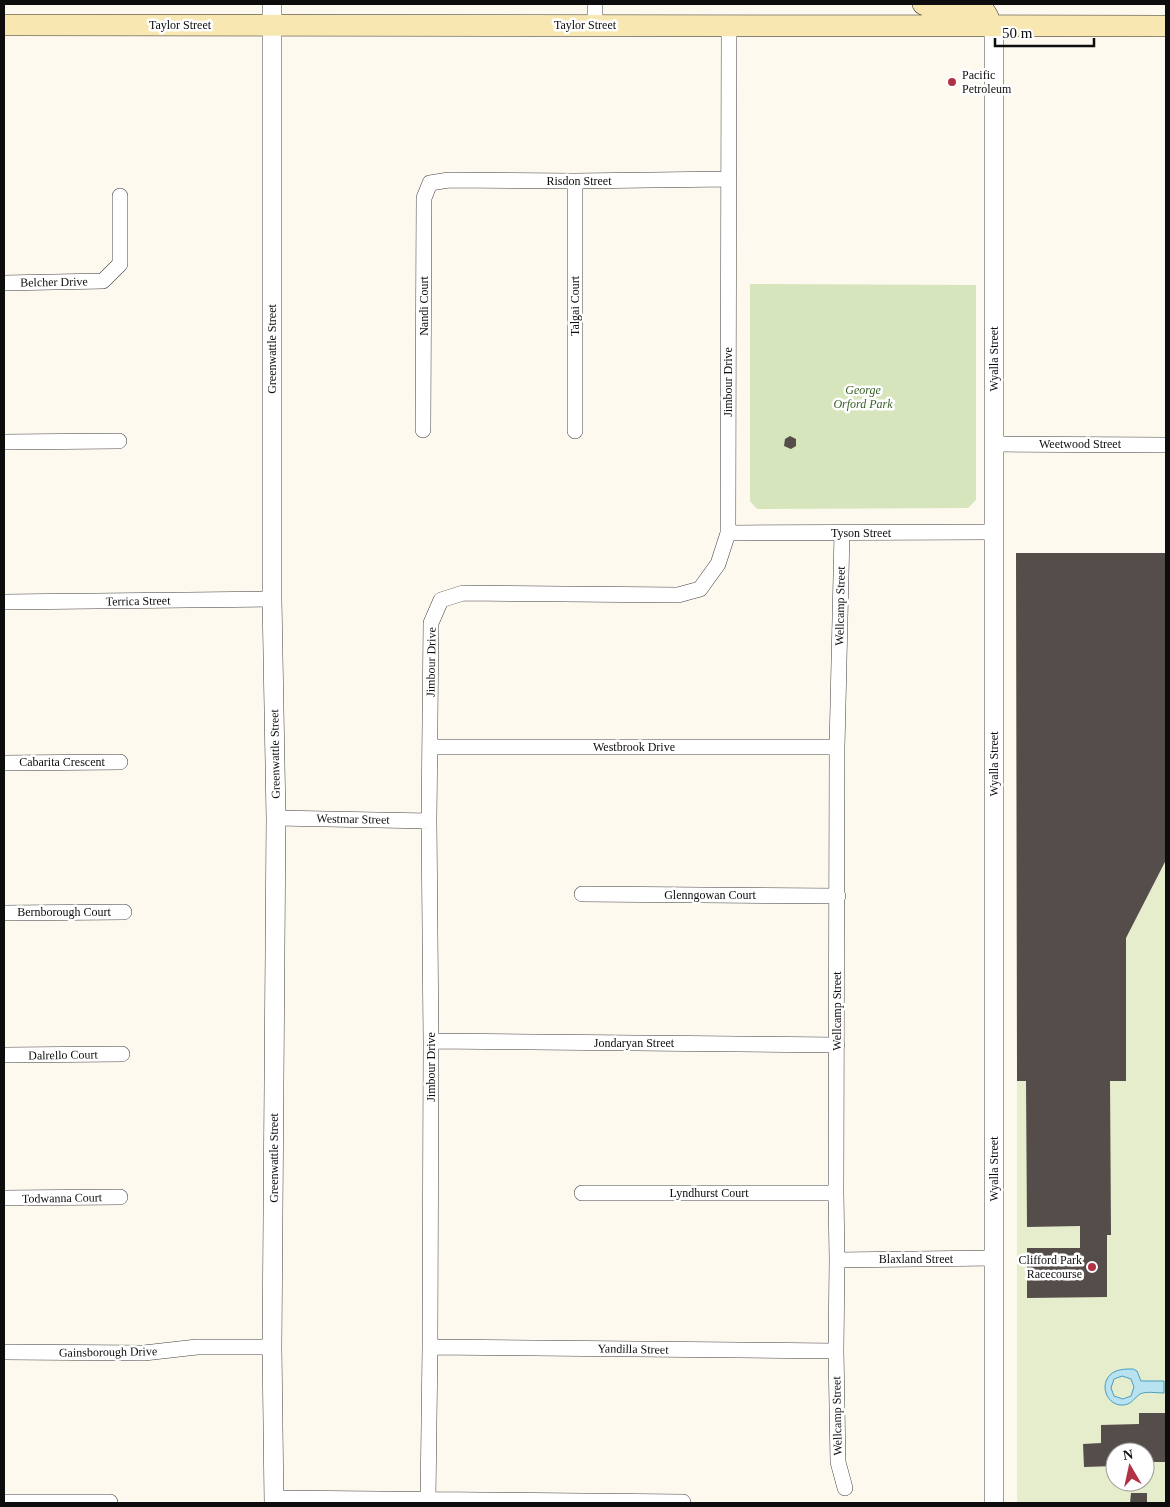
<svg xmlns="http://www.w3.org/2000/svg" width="1170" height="1507" font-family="'Times New Roman',serif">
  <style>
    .green { fill: #d6e5bb }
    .pitch { fill: #e6edcc; fill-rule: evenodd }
    .water { fill: #b8e2f0; stroke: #459ec1; fill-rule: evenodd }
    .building { fill: #554d4a }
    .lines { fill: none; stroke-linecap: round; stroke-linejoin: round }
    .minor-casing { stroke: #404040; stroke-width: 16 }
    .tertiary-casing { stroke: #404040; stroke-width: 20 }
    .secondary-casing { stroke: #2f2f2f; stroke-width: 22 }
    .minor { stroke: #fff; stroke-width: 15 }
    .tertiary { stroke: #fff; stroke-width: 19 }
    .secondary { stroke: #f8e7b0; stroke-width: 21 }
    .poi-dot { fill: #b13247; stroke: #fff; stroke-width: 2 }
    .labels { text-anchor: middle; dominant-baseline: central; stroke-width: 5; stroke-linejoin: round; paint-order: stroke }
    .street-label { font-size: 12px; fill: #0d0d0d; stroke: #fff }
    .poi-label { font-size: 12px; fill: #0d0d0d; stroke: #fff; text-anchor: start }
    .park-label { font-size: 12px; font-style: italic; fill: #375f23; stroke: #fff }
  </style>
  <rect width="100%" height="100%" fill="#fef9ef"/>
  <path class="green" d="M750,284l226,1v215l-8,8 -211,1 -7,-8z"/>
  <path class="pitch" d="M1166,860v643h-149v-422h109v-143zM1115,1452h30v30h-30z"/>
  <path class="water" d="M1133,1369l4,2 4,10h23v12c-7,0 -18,-2 -24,1 -7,5 -9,12 -20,11 -14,-2 -20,-20 -10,-30 6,-6 15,-6 23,-6zM1122,1376l9,3 3,8 -3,9 -8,3 -9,-3 -3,-8 3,-9z"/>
  <path class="building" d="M790,436l6,3v7l-5,3 -7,-3 1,-7z
    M1016,553h150v307l-40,78v143h-16l1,154h-4v62l-80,1v-50h53v-22l-53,1 -1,-146h-9z
    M1139,1413h27v49h-21v-10h-30v14l-31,1 -1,-23 18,-1v-18l38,-1z
    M1131,1493h16v10h-17z"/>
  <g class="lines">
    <defs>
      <path id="minor" d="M595,25v-21
        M4,283l99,-2 17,-17v-68
        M423,430l1,-232 6,-15 19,-3 126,1 154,-2
        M575,431v-250
        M4,442l115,-1
        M994,444l172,1
        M728,533l266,-1
        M842,533l-5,214 -1,446 1,67 -1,91 2,111 7,26
        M4,602l268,-3
        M430,747h407
        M4,763l116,-1
        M276,818l153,3
        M582,894l256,2
        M4,913l120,-1
        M431,1041l406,4
        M4,1055l118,-1
        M582,1193h254
        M4,1198l116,-1
        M837,1260l157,-2
        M430,1347l406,4
        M4,1352l140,1 53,-6h75
        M274,1498l409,4
        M428,1499l2,-152 1,-306 -2,-220 2,-198 10,-23 22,-7 215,2 22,-6 18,-25 10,-31 1,-507
        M4,1502h106"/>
      <path id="tertiary" d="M272,4v595l4,219 -4,529 2,156
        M994,1503v-1477"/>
      <path id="secondary" d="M923,4l12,5 50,3 3,5
        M4,25l1162,1"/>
    </defs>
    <use href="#minor" class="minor-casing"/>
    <use href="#tertiary" class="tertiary-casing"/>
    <use href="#secondary" class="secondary-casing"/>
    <use href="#minor" class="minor"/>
    <use href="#tertiary" class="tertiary"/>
    <use href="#secondary" class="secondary"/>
  </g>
  <g class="poi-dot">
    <circle cx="952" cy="82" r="5"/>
    <circle cx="1092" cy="1267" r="5"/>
  </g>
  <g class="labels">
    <g class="street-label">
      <text x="180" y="25">Taylor Street</text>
      <text x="585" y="25">Taylor Street</text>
      <text x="579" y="181">Risdon Street</text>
      <text transform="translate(54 282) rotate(-1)">Belcher Drive</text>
      <text transform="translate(424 306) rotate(-90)">Nandi Court</text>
      <text transform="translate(575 306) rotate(-90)">Talgai Court</text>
      <text transform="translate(272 349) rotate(-90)">Greenwattle Street</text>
      <text transform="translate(994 359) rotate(-90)">Wyalla Street</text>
      <text transform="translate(728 382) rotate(-90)">Jimbour Drive</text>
      <text x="1080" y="444">Weetwood Street</text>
      <text x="861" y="533">Tyson Street</text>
      <text transform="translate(138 601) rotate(-1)">Terrica Street</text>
      <text transform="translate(840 606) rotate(-89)">Wellcamp Street</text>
      <text transform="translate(431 662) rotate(-89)">Jimbour Drive</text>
      <text x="634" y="747">Westbrook Drive</text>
      <text transform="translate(275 754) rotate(-91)">Greenwattle Street</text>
      <text x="62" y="762">Cabarita Crescent</text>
      <text transform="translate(994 764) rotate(-90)">Wyalla Street</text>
      <text transform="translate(353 819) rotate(1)">Westmar Street</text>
      <text x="710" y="895">Glenngowan Court</text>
      <text x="64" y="912">Bernborough Court</text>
      <text transform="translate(837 1011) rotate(-90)">Wellcamp Street</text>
      <text x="634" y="1043">Jondaryan Street</text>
      <text transform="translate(63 1055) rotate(-1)">Dalrello Court</text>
      <text transform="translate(431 1067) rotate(-90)">Jimbour Drive</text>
      <text transform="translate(274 1158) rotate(-90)">Greenwattle Street</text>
      <text transform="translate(994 1169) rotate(-90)">Wyalla Street</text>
      <text x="709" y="1193">Lyndhurst Court</text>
      <text transform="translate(62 1198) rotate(-1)">Todwanna Court</text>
      <text x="916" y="1259">Blaxland Street</text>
      <text transform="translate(633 1349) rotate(1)">Yandilla Street</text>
      <text transform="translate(108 1352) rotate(-1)">Gainsborough Drive</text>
      <text transform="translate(837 1416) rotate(-91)">Wellcamp Street</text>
    </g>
    <g class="poi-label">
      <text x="962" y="75">Pacific<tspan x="962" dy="14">Petroleum</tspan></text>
      <text x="1082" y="1260" text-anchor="end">Clifford Park<tspan x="1082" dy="14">Racecourse</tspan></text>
    </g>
    <g class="park-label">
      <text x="863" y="390">George<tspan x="863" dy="14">Orford Park</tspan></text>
    </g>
  </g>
  <rect width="1170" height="1507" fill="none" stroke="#0d0d0d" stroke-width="10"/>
  <g transform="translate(1130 1467) rotate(351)"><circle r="24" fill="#ffffff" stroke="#9e9e9e"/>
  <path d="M0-4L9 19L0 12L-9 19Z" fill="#b13247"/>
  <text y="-8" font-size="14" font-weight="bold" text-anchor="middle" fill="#0d0d0d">N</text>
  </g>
  <path d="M995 38v8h99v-8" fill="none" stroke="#0d0d0d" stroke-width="2.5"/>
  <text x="1002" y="38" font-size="15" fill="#0d0d0d" stroke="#ffffff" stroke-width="4" paint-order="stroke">50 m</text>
</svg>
